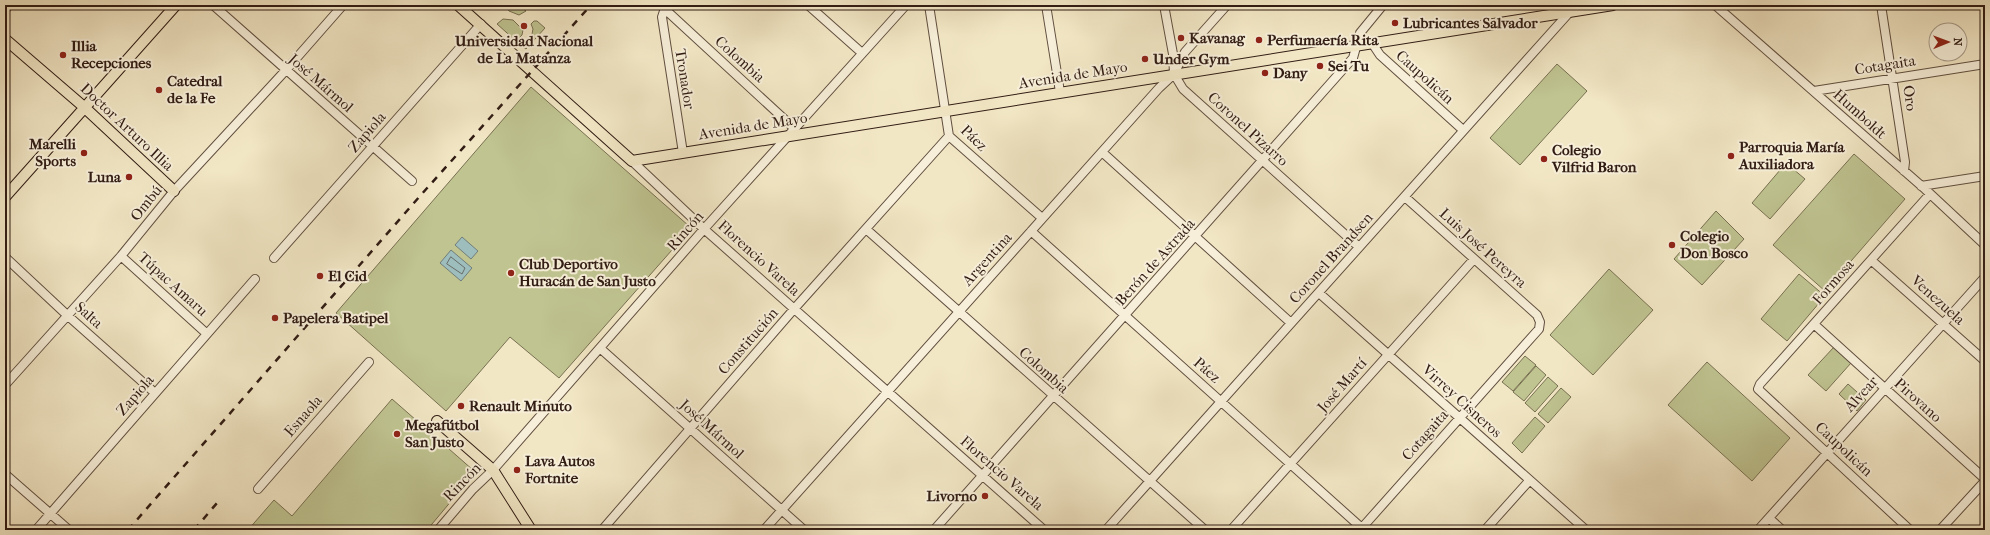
<svg xmlns="http://www.w3.org/2000/svg" width="1990" height="535" font-family="'IM FELL French Canon',serif">
  <style>
    .green { fill: #bfc491; stroke: #787052 }
    .water { fill: #9ebebd; stroke: #727d79 }
    .lines { fill: none; stroke-linecap: round; stroke-linejoin: round }
    .shore { stroke: #686d68; stroke-width: 1 }
    .minor-casing { stroke: #614f40; stroke-width: 10 }
    .major-casing { stroke: #311c14; stroke-width: 12 }
    .minor { stroke: #f7efd9; stroke-width: 8 }
    .major { stroke: #f2e7c5; stroke-width: 10 }
    .rail { stroke: #311c14; stroke-width: 2.5; stroke-dasharray: 7 7; stroke-linecap: butt }
    .poi-dot { fill: #8f2418; stroke: #f7efd9; stroke-width: 1.5 }
    .labels { text-anchor: middle; dominant-baseline: central; stroke-width: 4; stroke-linejoin: round; paint-order: stroke }
    .poi-label { font-size: 15px; font-weight: bold; fill: #311c14; stroke: #f7efd9; text-anchor: start }
    .street-label { font-size: 15px; fill: #311c14; stroke: #f7efd9 }
  </style>
  <rect width="100%" height="100%" fill="#f2e7c5"/>
  <filter id="stains"><feTurbulence type="fractalNoise" baseFrequency=".005" numOctaves="4"/><feColorMatrix values="0 0 0 0 .2 0 0 0 0 .09 0 0 0 0 .02 0 0 0 .5 -.17"/></filter>
  <radialGradient id="worn" r=".72"><stop offset=".6" stop-color="#630" stop-opacity="0"/><stop offset="1" stop-color="#630" stop-opacity=".3"/></radialGradient>
  <path class="green" d="M505,5h14l7,6 -7,4 -10,-4z
    M503,19l10,1 10,10 -1,5 -6,6 -19,-17z
    M534,21h3l8,7 -19,21 -4,-3 10,-12 1,-5 -2,-5z
    M1557,64l30,27 -67,74 -30,-27z
    M531,87l158,139 -2,7 -128,145 -49,-41 -64,74 -110,-98z
    M1854,154l51,45 -80,92 -52,-46z
    M1786,163l19,16 -35,40 -18,-16z
    M1716,211l28,28 -42,46 -28,-26z
    M1609,269l44,41 -60,65 -43,-40z
    M1799,274l26,22 -38,45 -26,-22z
    M1834,347l17,16 -25,28 -18,-16z
    M1525,356l11,9 -23,26 -11,-9z
    M1707,362l83,76 -38,43 -84,-76z
    M1536,366l10,9 -22,26 -11,-9z
    M1548,377l10,9 -23,26 -10,-9z
    M1848,384l18,16 -9,11 -18,-17z
    M1561,388l10,9 -23,26 -10,-9z
    M392,399l81,71v5l-46,55h-179l26,-30 18,16z
    M1535,417l10,9 -23,27 -10,-10z"/>
  <path class="water" d="M462,237l16,14 -7,8 -16,-14z
    M451,250l21,18 -11,13 -21,-18z"/>
  <g class="lines">
    <path class="shore" d="M451,257l14,11 -3,6 -15,-10z"/>
    <defs>
      <path id="minor" d="M213,5l199,176
        M808,5l54,48
        M929,5l20,131 93,82
        M1046,5l14,87
        M1164,5l9,49 1,20 9,15 176,158
        M1715,5l210,184 60,56
        M1881,5l24,157 -1,9
        M5,10l4,-5
        M1372,43l8,12 83,75
        M1814,91l171,-27
        M1102,152l189,171
        M683,153l-21,-136 2,-6 4,1 127,117
        M632,161l72,68 340,301
        M1921,186l64,-10
        M866,229l339,301
        M1031,231l333,299
        M121,256l85,77
        M5,257l62,58 88,78
        M274,258l207,-234
        M1871,260l114,101
        M1319,293l267,237
        M1815,325l170,154
        M601,349l203,181
        M5,385l116,-129 53,-65 112,-121 57,-65
        M5,474l64,56
        M258,489l111,-127
        M1769,518l13,12
        M36,530l219,-251
        M438,530l35,-41 20,-19 211,-241 202,-224
        M602,530l192,-221 155,-173
        M764,530l395,-442 15,-14 11,-22 42,-47
        M934,530l419,-472 7,-25 23,-28
        M1106,530c157,-175 313,-351 470,-525
        M1231,530l243,-271
        M1360,530l179,-201 1,-7 -3,-7 -132,-118
        M1485,530l44,-49
        M1758,530l227,-253
        M1910,530l-152,-141 2,-5 170,-190
        M1940,530l45,-49"/>
      <path id="major" d="M458,5l174,156 981,-156
        M5,39l79,68 90,84
        M5,197l171,-192
        M437,421l56,49 38,60"/>
    </defs>
    <use href="#minor" class="minor-casing"/>
    <use href="#major" class="major-casing"/>
    <use href="#minor" class="minor"/>
    <use href="#major" class="major"/>
    <path class="rail" d="M128,530l292,-334 171,-191
      M194,530l23,-27"/>
  </g>
  <g class="poi-dot">
    <circle cx="1395" cy="23" r="4"/>
    <circle cx="524" cy="26" r="4"/>
    <circle cx="1181" cy="38" r="4"/>
    <circle cx="1259" cy="40" r="4"/>
    <circle cx="63" cy="55" r="4"/>
    <circle cx="1145" cy="59" r="4"/>
    <circle cx="1320" cy="66" r="4"/>
    <circle cx="1265" cy="73" r="4"/>
    <circle cx="159" cy="90" r="4"/>
    <circle cx="84" cy="153" r="4"/>
    <circle cx="1731" cy="156" r="4"/>
    <circle cx="1544" cy="159" r="4"/>
    <circle cx="129" cy="177" r="4"/>
    <circle cx="1672" cy="245" r="4"/>
    <circle cx="511" cy="273" r="4"/>
    <circle cx="320" cy="276" r="4"/>
    <circle cx="275" cy="318" r="4"/>
    <circle cx="461" cy="406" r="4"/>
    <circle cx="397" cy="434" r="4"/>
    <circle cx="517" cy="470" r="4"/>
    <circle cx="985" cy="496" r="4"/>
  </g>
  <g class="labels">
    <g class="poi-label">
      <text x="1403" y="23">Lubricantes Salvador</text>
      <text x="1189" y="38">Kavanag</text>
      <text x="1267" y="40">Perfumaería Rita</text>
      <text x="524" y="41" text-anchor="middle">Universidad Nacional<tspan x="524" dy="17">de La Matanza</tspan></text>
      <text x="71" y="46">Illia<tspan x="71" dy="17">Recepciones</tspan></text>
      <text x="1153" y="59">Under Gym</text>
      <text x="1328" y="66">Sei Tu</text>
      <text x="1273" y="73">Dany</text>
      <text x="167" y="81">Catedral<tspan x="167" dy="17">de la Fe</tspan></text>
      <text x="76" y="144" text-anchor="end">Marelli<tspan x="76" dy="17">Sports</tspan></text>
      <text x="1739" y="147">Parroquia María<tspan x="1739" dy="17">Auxiliadora</tspan></text>
      <text x="1552" y="150">Colegio<tspan x="1552" dy="17">Vilfrid Baron</tspan></text>
      <text x="121" y="177" text-anchor="end">Luna</text>
      <text x="1680" y="236">Colegio<tspan x="1680" dy="17">Don Bosco</tspan></text>
      <text x="519" y="264">Club Deportivo<tspan x="519" dy="17">Huracán de San Justo</tspan></text>
      <text x="328" y="276">El Cid</text>
      <text x="283" y="318">Papelera Batipel</text>
      <text x="469" y="406">Renault Minuto</text>
      <text x="405" y="425">Megafútbol<tspan x="405" dy="17">San Justo</tspan></text>
      <text x="525" y="461">Lava Autos<tspan x="525" dy="17">Fortnite</tspan></text>
      <text x="977" y="496" text-anchor="end">Livorno</text>
    </g>
    <g class="street-label">
      <text transform="translate(740 59) rotate(42)">Colombia</text>
      <text transform="translate(1885 65) rotate(-9)">Cotagaita</text>
      <text transform="translate(1073 75) rotate(-9)">Avenida de Mayo</text>
      <text transform="translate(1425 77) rotate(42)">Caupolicán</text>
      <text transform="translate(685 79) rotate(81)">Tronador</text>
      <text transform="translate(321 83) rotate(41)">José Mármol</text>
      <text transform="translate(1910 98) rotate(82)">Oro</text>
      <text transform="translate(1860 114) rotate(42)">Humboldt</text>
      <text transform="translate(753 126) rotate(-9)">Avenida de Mayo</text>
      <text transform="translate(127 127) rotate(43)">Doctor Arturo Illia</text>
      <text transform="translate(1248 129) rotate(42)">Coronel Pizarro</text>
      <text transform="translate(367 132) rotate(-49)">Zapiola</text>
      <text transform="translate(974 138) rotate(44)">Páez</text>
      <text transform="translate(146 203) rotate(-51)">Ombú</text>
      <text transform="translate(685 231) rotate(-49)">Rincón</text>
      <text transform="translate(1483 248) rotate(42)">Luis José Pereyra</text>
      <text transform="translate(759 258) rotate(42)">Florencio Varela</text>
      <text transform="translate(1331 258) rotate(-48)">Coronel Brandsen</text>
      <text transform="translate(987 259) rotate(-48)">Argentina</text>
      <text transform="translate(1155 262) rotate(-48)">Berón de Astrada</text>
      <text transform="translate(1833 282) rotate(-49)">Formosa</text>
      <text transform="translate(173 284) rotate(42)">Túpac Amaru</text>
      <text transform="translate(1938 300) rotate(42)">Venezuela</text>
      <text transform="translate(89 315) rotate(42)">Salta</text>
      <text transform="translate(748 341) rotate(-49)">Constitución</text>
      <text transform="translate(1044 370) rotate(42)">Colombia</text>
      <text transform="translate(1207 370) rotate(41)">Páez</text>
      <text transform="translate(1342 385) rotate(-49)">José Martí</text>
      <text transform="translate(1861 394) rotate(-48)">Alvear</text>
      <text transform="translate(135 395) rotate(-49)">Zapiola</text>
      <text transform="translate(1918 400) rotate(42)">Pirovano</text>
      <text transform="translate(1462 401) rotate(42)">Virrey Cisneros</text>
      <text transform="translate(303 416) rotate(-49)">Esnaola</text>
      <text transform="translate(712 429) rotate(42)">José Mármol</text>
      <text transform="translate(1425 435) rotate(-49)">Cotagaita</text>
      <text transform="translate(1844 449) rotate(43)">Caupolicán</text>
      <text transform="translate(1002 473) rotate(41)">Florencio Varela</text>
      <text transform="translate(462 482) rotate(-46)">Rincón</text>
    </g>
  </g>
  <rect width="1990" height="535" fill="none" stroke="#f2e7c5" stroke-width="20"/>
  <rect x="6" y="6" width="1978" height="523" fill="none" stroke="#311c14" stroke-width="2"/>
  <rect x="10" y="10" width="1970" height="515" fill="none" stroke="#311c14"/>
  <g transform="translate(1948 42) rotate(89)"><circle r="19" fill="#f7efd9" stroke="#a89b8a"/>
  <path d="M0-3L7 15L0 10L-7 15Z" fill="#8f2418"/>
  <text y="-6" font-size="11" font-weight="bold" text-anchor="middle" fill="#311c14">N</text>
  </g>
  <rect width="100%" height="100%" filter="url(#stains)"/>
  <rect width="100%" height="100%" fill="url(#worn)"/>
</svg>
